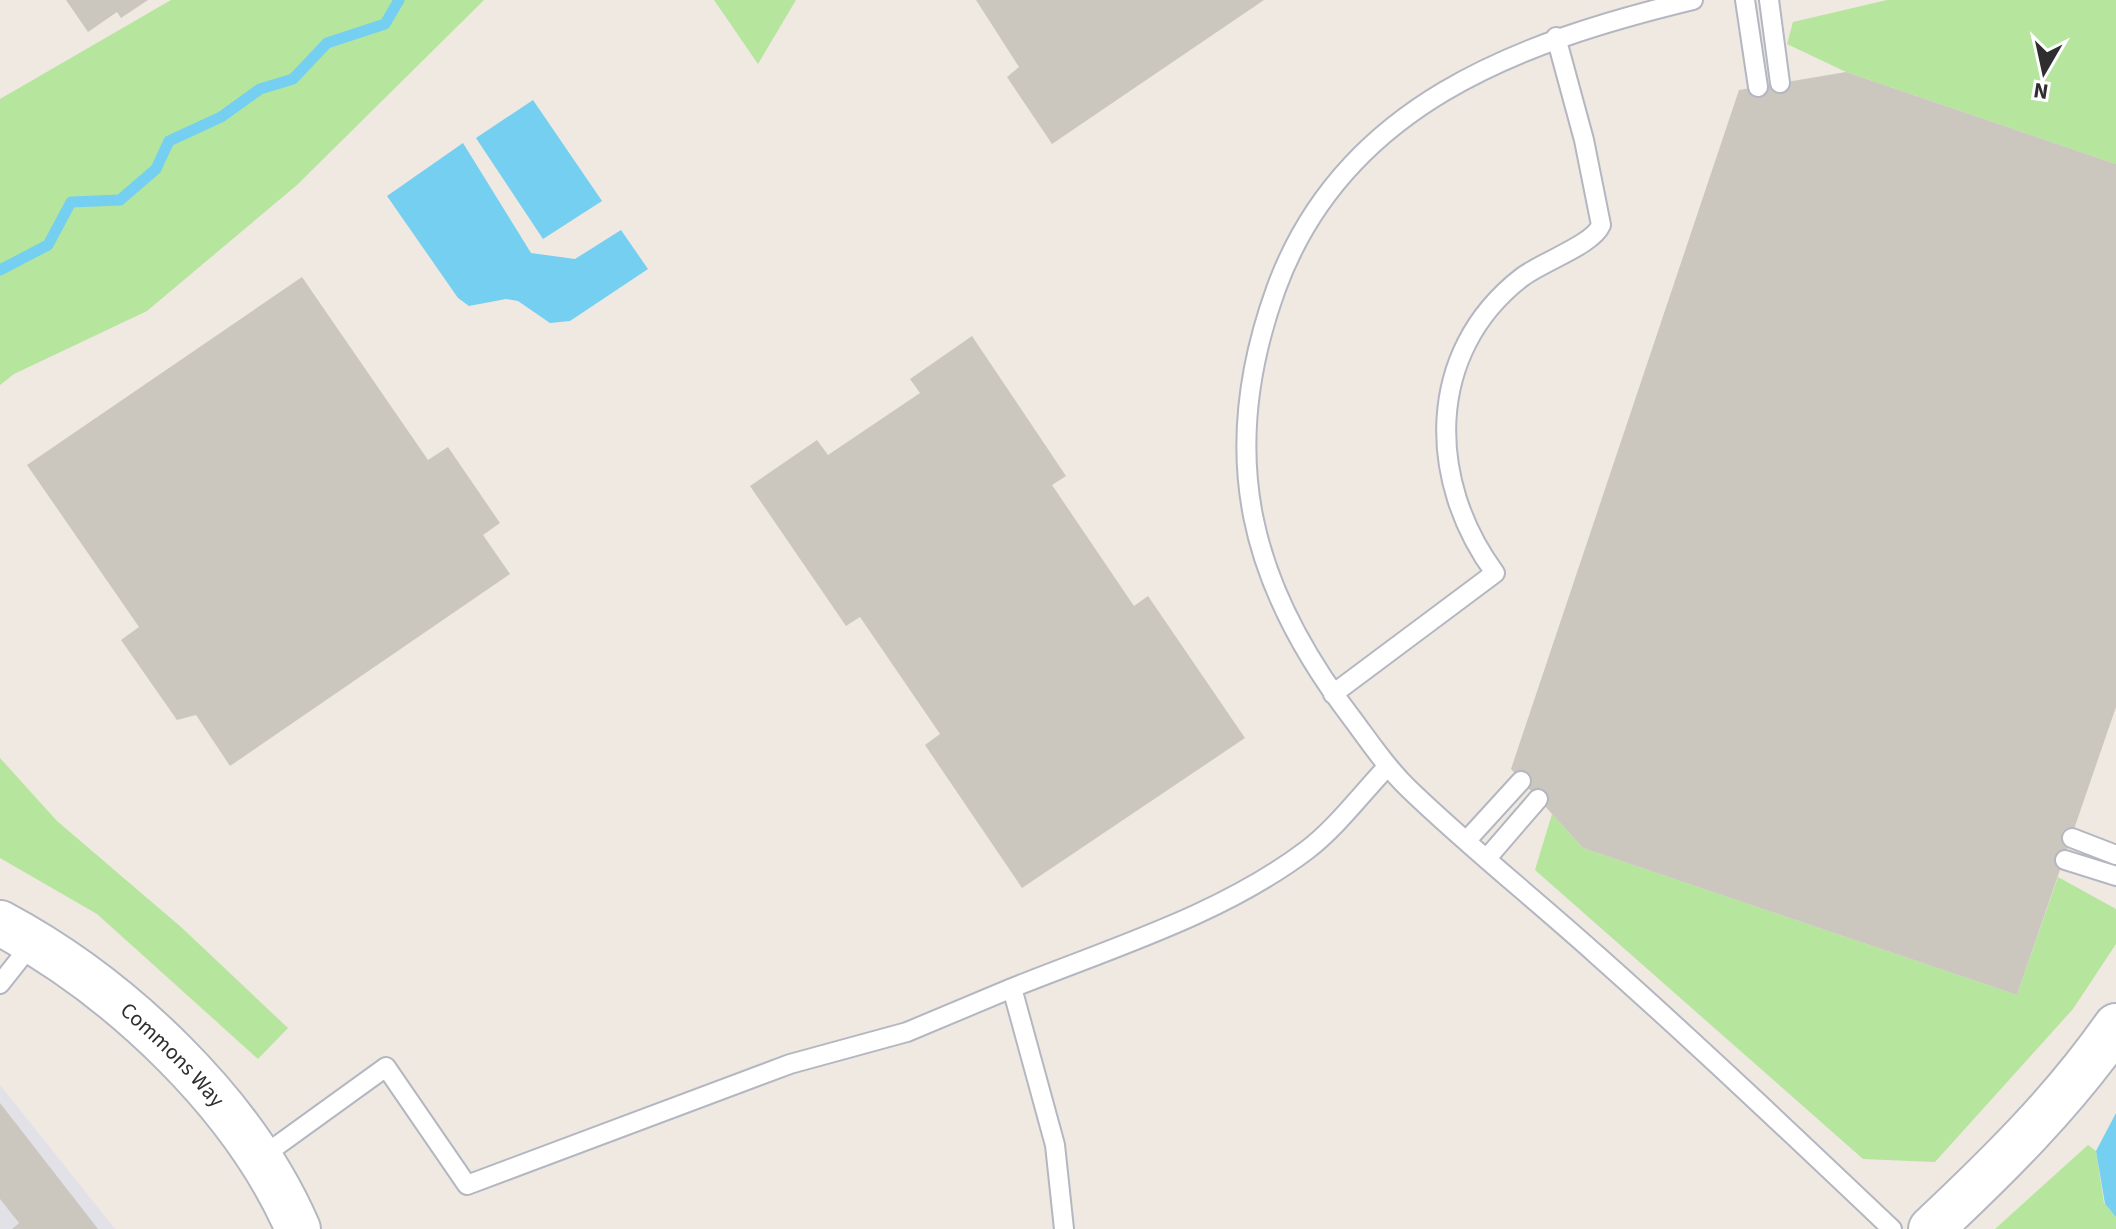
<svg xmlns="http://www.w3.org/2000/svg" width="2116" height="1229" font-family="'Source Sans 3',sans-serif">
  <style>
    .industrial { fill: #e3e1e8 }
    .green { fill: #b6e59e }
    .water { fill: #75cff0 }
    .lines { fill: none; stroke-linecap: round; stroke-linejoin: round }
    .stream { stroke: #75cff0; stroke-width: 11 }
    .building { fill: #cbc7bf }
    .lane-casing { stroke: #b4b7c1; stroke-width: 22 }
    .secondary-casing { stroke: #b4b7c1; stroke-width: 48 }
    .lane { stroke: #fff; stroke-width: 18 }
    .secondary { stroke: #fff; stroke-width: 44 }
    .labels { text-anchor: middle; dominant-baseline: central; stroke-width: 8; stroke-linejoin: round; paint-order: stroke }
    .street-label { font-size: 22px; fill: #2e2e2e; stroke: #fff }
  </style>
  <rect width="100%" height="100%" fill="#efe9e1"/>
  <path class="industrial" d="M0,1085l115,144h-115z"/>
  <path class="green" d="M171,0h313l-187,185 -150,126 -133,63 -14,11v-286z
    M714,0h82l-38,64z
    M1887,0h229v164l-270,-92 -59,-28 6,-22z
    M0,758l57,63 124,106 107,101 -30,31 -161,-145 -97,-56z
    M1552,814l31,34 434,147 41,-118 58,32v35l-43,65 -138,153 -72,-3 -328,-289z
    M2088,1145l8,6 8,52 12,14v12h-121z"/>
  <path class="water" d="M533,100l69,101 -59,38 -67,-101z
    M463,143l68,110 44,6 46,-29 27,39 -78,52 -20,2 -32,-22 -12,-2 -37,7 -11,-8 -71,-102z
    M2116,1113v104l-11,-13 -9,-53z"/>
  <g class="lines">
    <path class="stream" d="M0,270l48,-25 23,-43 49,-2 36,-31 13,-28 52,-24 39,-28 33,-10 34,-36 58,-19 14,-24"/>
  </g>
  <path class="building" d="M66,0h82l-27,18 -4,-6 -29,20z
    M976,0h288l-212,144 -45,-67 12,-10z
    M1846,72l270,92v543l-99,288 -434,-147 -72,-79 228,-679z
    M302,277l126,183 20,-13 52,76 -17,12 27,39 -280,192 -34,-51 -19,5 -56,-80 18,-13 -112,-162z
    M972,336l94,140 -14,9 82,121 14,-10 97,142 -223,150 -97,-143 15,-11 -80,-117 -14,9 -96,-140 67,-46 11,15 92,-62 -10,-14z
    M0,1103l98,126h-86l7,-6 -19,-24z"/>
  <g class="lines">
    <defs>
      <path id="lane" d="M1693,0c-174,42 -350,105 -417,289 -60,166 -27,296 78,432 17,23 34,48 55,68 60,58 127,111 189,167 100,89 197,181 294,273
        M1745,0l13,87
        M1769,0l11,83
        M1333,694l162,-121c-68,-92 -70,-220 26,-295 20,-16 72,-33 80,-53l-17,-85 -28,-103
        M2072,838l44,17
        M1468,839l53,-58
        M1488,857l50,-58
        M2065,860l51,16
        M0,984l34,-43
        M1012,988c99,-40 209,-73 295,-138 30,-23 55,-57 81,-84
        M260,1158l126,-91 81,118 323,-121 117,-32 105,-44 43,157 9,84"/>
      <g id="secondary">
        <path id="s1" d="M0,923c120,64 244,181 298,306"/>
        <path d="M1931,1229c67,-63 132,-127 185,-203"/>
      </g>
    </defs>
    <use href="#lane" class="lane-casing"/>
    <use href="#secondary" class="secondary-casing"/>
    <use href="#lane" class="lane"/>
    <use href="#secondary" class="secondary"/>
  </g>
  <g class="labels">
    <g class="street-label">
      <text stroke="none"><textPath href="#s1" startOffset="218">Commons Way</textPath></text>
    </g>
  </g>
  <g transform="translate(2044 72) rotate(189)" stroke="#ffffff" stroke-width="6" paint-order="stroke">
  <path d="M0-6L14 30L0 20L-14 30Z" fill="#2e2e2e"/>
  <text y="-12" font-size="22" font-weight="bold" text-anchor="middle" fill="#2e2e2e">N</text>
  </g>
</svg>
